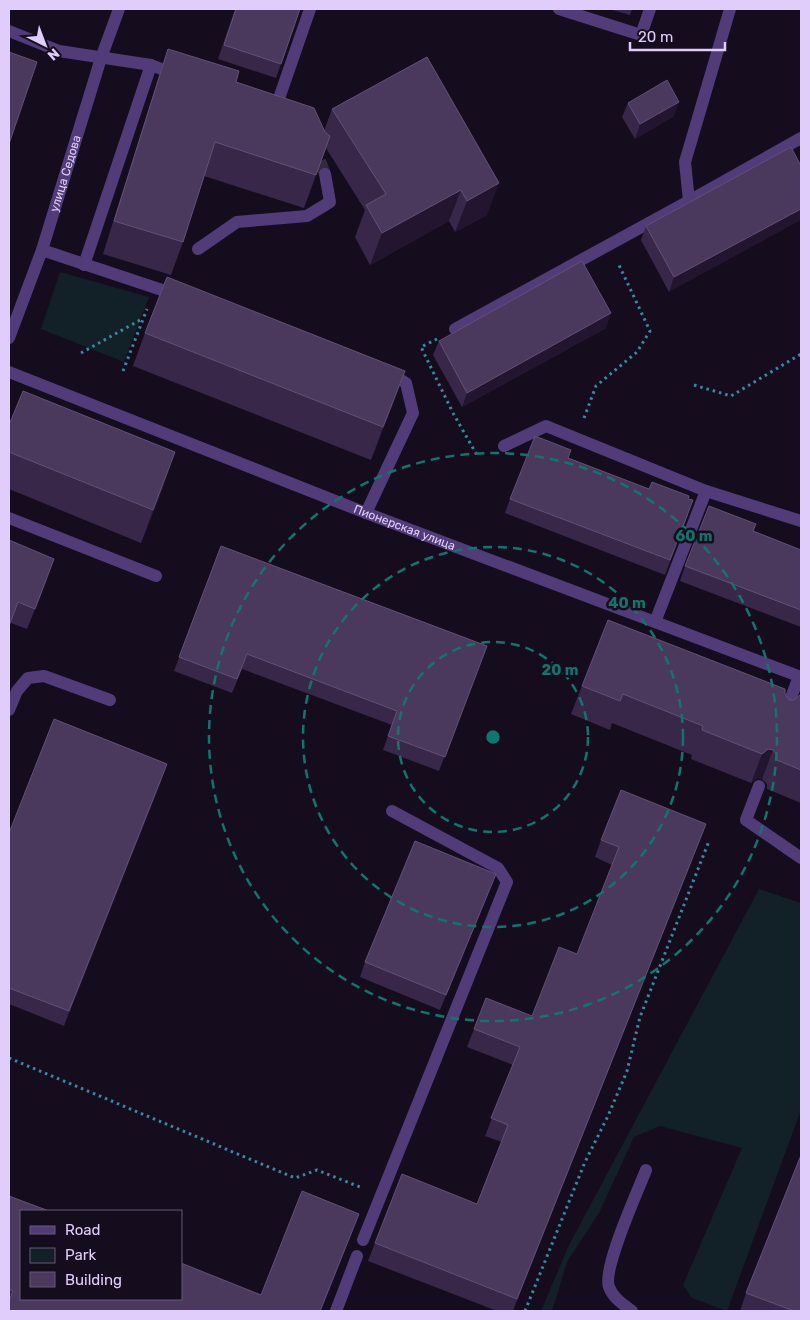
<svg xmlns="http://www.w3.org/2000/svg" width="810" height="1320" font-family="Rubik,sans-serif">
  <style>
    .green { fill: #112127 }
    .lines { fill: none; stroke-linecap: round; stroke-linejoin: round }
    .minor-tunnel { stroke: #342a3e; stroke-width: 12; stroke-dasharray: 12 6; stroke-linecap: butt }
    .path { stroke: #368aa7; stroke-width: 3; stroke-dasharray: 2.5 4; stroke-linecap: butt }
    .minor { stroke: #513c79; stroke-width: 12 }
    .wall { fill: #39274a }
    .shaded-wall { fill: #231530 }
    .building { fill: #4b395d; stroke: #625076 }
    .ring { fill: none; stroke: #0f766e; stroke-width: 2.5; stroke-dasharray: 9 6 }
    .labels { text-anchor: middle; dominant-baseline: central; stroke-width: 5; stroke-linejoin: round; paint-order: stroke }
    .street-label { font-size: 12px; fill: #e1cdfb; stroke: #150d1d }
    .centre { fill: #0f766e; stroke: #150d1d; stroke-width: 2.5 }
    .ring-label { font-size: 15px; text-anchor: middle; font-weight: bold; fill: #0f766e; stroke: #150d1d; stroke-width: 5; stroke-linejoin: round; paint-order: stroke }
  </style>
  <rect width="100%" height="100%" fill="#150d1d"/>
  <path class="green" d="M60,272l89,25 -25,65 -83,-33z
    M759,889l42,14v207l-74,201 -35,-13 -9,-13 59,-137 -82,-22 -26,11 -34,74 -33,51 -15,49h-11l27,-64z"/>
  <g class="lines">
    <path class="minor-tunnel" d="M320,161l5,13"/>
    <path class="path" d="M437,339l-16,8 32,66 25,44
      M81,353l61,-34
      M123,371l24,-62
      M694,385l37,11 70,-42
      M584,418l12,-32 41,-34 13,-21 -31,-66
      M9,1058l286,120 22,-8 43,17
      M525,1311l60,-149 23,-46 19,-45 13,-54 69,-176"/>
    <g class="minor">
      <path d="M559,9l82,26 9,-26"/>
      <path d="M730,9l-45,153 4,39 112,-63"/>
      <path d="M9,31l50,20 92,14 26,10"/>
      <path d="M271,108l4,2 35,-101"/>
      <path d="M198,249l39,-27 70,-6 23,-14 -5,-28"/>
      <path d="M42,250l135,45"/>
      <path d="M84,265l67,-200"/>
      <path d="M455,329l234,-128"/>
      <path id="s1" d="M9,338l33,-88 59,-192 18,-49"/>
      <path id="s2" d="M9,372l357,141 435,164"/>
      <path d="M504,446l42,-20 160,65 -51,131"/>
      <path d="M706,491l95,30"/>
      <path d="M366,513l47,-100 -7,-30 -18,-11"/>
      <path d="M9,518l147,58"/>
      <path d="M9,710l8,-19 11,-13 16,-2 66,24"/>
      <path d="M785,714l14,-38"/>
      <path d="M759,786l-13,34 55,38"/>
      <path d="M363,1240l144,-358 -9,-14 -106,-57"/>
      <path d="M336,1311l21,-55"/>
      <path d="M632,1311c-9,-7 -19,-13 -23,-24 -7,-18 29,-96 37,-117"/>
    </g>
  </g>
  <path class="wall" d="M235,9h65l-24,69 -58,-19z
    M609,9h23l-2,6z
    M168,49l68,33 88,49 8,-22 95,-52 60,158 -32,17 -6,-11 -79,44 -15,-28 10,-27 -39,-62 -22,60 -100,-32 -21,66 -12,33 -68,-21 54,-172z
    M628,103l46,13 -39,23 -13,-22z
    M791,147l-122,145 -28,-52 5,-14z
    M606,328l-144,79 -29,-52 6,-14z
    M145,333l248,71 -22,56 -238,-94z
    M9,425l155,60 -23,58 -132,-54z
    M568,458l81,31 39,10v16l-23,60 -160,-62 5,-14z
    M753,531l48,19v77l-121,-46 5,-15z
    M9,540l38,39 -20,50 -16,-6z
    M221,546l266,100 -48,125 -56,-21 9,-25 -150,-56 -10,24 -58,-22z
    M582,686l203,8 4,6h5l7,-5v108l-34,-14v-5l-5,-5 -5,-1 -6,5 -60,-24 1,-4 -80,-32 -2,7 -39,-16z
    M162,779l-98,247 -55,-22v-171z
    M601,840l98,1 -186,470h-16l-129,-50 7,-18 102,-39 25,-62 -17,-6 28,-71 -46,-18 7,-18 58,-13 45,-62 35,-89 -17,-8z
    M496,874l-56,136 -80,-33 5,-15z
    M9,1196l252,99 98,-81 -38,97h-312z
    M746,1293l55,18h-61z"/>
  <path class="shaded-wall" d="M679,102l-5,14 -39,23 5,-15z
    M499,183l-12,32 -32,17 12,-31z
    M461,190l-12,31 -79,44 12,-32z
    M801,209v11l-132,72 5,-15z
    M611,313l-5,15 -144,79 5,-14z
    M405,371l-12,33 -22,56 12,-33z
    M175,452l-11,33 -23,58 12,-33z
    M768,749l5,1 -11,29 -5,-1 -6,5 11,-29z
    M167,764l-5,15 -98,247 5,-15z
    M706,824l-7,17 -186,470 4,-12z
    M359,1214l-38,97h-1z"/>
  <path class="building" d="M236,9h64l-19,55 -57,-19z
    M168,49l71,22 -3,11 78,26 11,24 5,4 -14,39 -101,-33 -32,100 -69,-21z
    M9,52l28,10 -28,82z
    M427,57l72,126 -32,18 -6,-11 -79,43 -16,-28 20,-11 -54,-85z
    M667,80l12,22 -39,22 -12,-21z
    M791,147l10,19v43l-127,68 -28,-51z
    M582,261l29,52 -144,80 -28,-52z
    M167,277l238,94 -22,56 -238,-94z
    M23,391l152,61 -22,58 -144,-58v-27z
    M535,436l36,14 -3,8 81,31 3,-7 37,14 -1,3 5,1 -23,60 -160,-61z
    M709,506l47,18 -3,7 48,19v60l-116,-44z
    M9,540l45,19 -19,50 -17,-7 -9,24z
    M221,546l266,100 -42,111 -57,-21 9,-25 -150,-57 -10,25 -58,-22z
    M608,620l177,69v5l4,6h5l6,-5h1v75l-24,-10v-5l-4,-5 -5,-1 -6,5 -60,-24 1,-4 -80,-32 -3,7 -38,-15z
    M54,719l113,45 -98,247 -60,-23v-155z
    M621,790l85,34 -189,475 -142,-56 27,-69 75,30 31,-79 -17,-7 29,-71 -46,-18 12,-31 46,18 27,-69 18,7 42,-107 -18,-7z
    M415,841l81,33 -50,121 -81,-33z
    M801,1155v156h-7l-48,-18z
    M302,1191l57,23 -39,97h-311v-10l4,-10 -4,-2v-93l40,15h-28v88h160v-36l80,32z"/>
  <g class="ring">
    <circle cx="493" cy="737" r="95"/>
    <circle cx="493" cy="737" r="190"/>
    <circle cx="493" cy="737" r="284"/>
  </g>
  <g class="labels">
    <g class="street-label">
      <text stroke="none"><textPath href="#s1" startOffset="174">улица Седова</textPath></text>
      <text stroke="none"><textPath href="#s2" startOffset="425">Пионерская улица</textPath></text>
    </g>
  </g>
  <circle cx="493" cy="737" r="8" class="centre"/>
  <g class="ring-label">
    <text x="694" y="541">60 m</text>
    <text x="627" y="608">40 m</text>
    <text x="560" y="675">20 m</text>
  </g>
  <rect width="810" height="1320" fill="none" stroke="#e1cdfb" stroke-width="20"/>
  <rect x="20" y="1210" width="162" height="90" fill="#150d1d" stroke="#675a76"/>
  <rect x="30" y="1226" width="25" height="8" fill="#513c79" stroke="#675a76"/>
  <text x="65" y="1235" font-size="15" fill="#e1cdfb">Road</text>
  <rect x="30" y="1248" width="25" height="15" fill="#112127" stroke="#675a76"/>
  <text x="65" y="1260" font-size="15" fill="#e1cdfb">Park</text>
  <rect x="30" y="1272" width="25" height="15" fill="#4b395d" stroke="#675a76"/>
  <text x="65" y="1285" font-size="15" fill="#e1cdfb">Building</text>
  <g transform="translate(45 45) rotate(138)" stroke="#150d1d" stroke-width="4" paint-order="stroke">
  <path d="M0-4L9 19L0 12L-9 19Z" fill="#e1cdfb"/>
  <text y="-8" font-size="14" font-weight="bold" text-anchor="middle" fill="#e1cdfb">N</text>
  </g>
  <path d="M630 42v8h95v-8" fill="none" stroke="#e1cdfb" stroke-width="2.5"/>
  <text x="638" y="42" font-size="15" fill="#e1cdfb" stroke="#150d1d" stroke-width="4" paint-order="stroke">20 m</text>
</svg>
